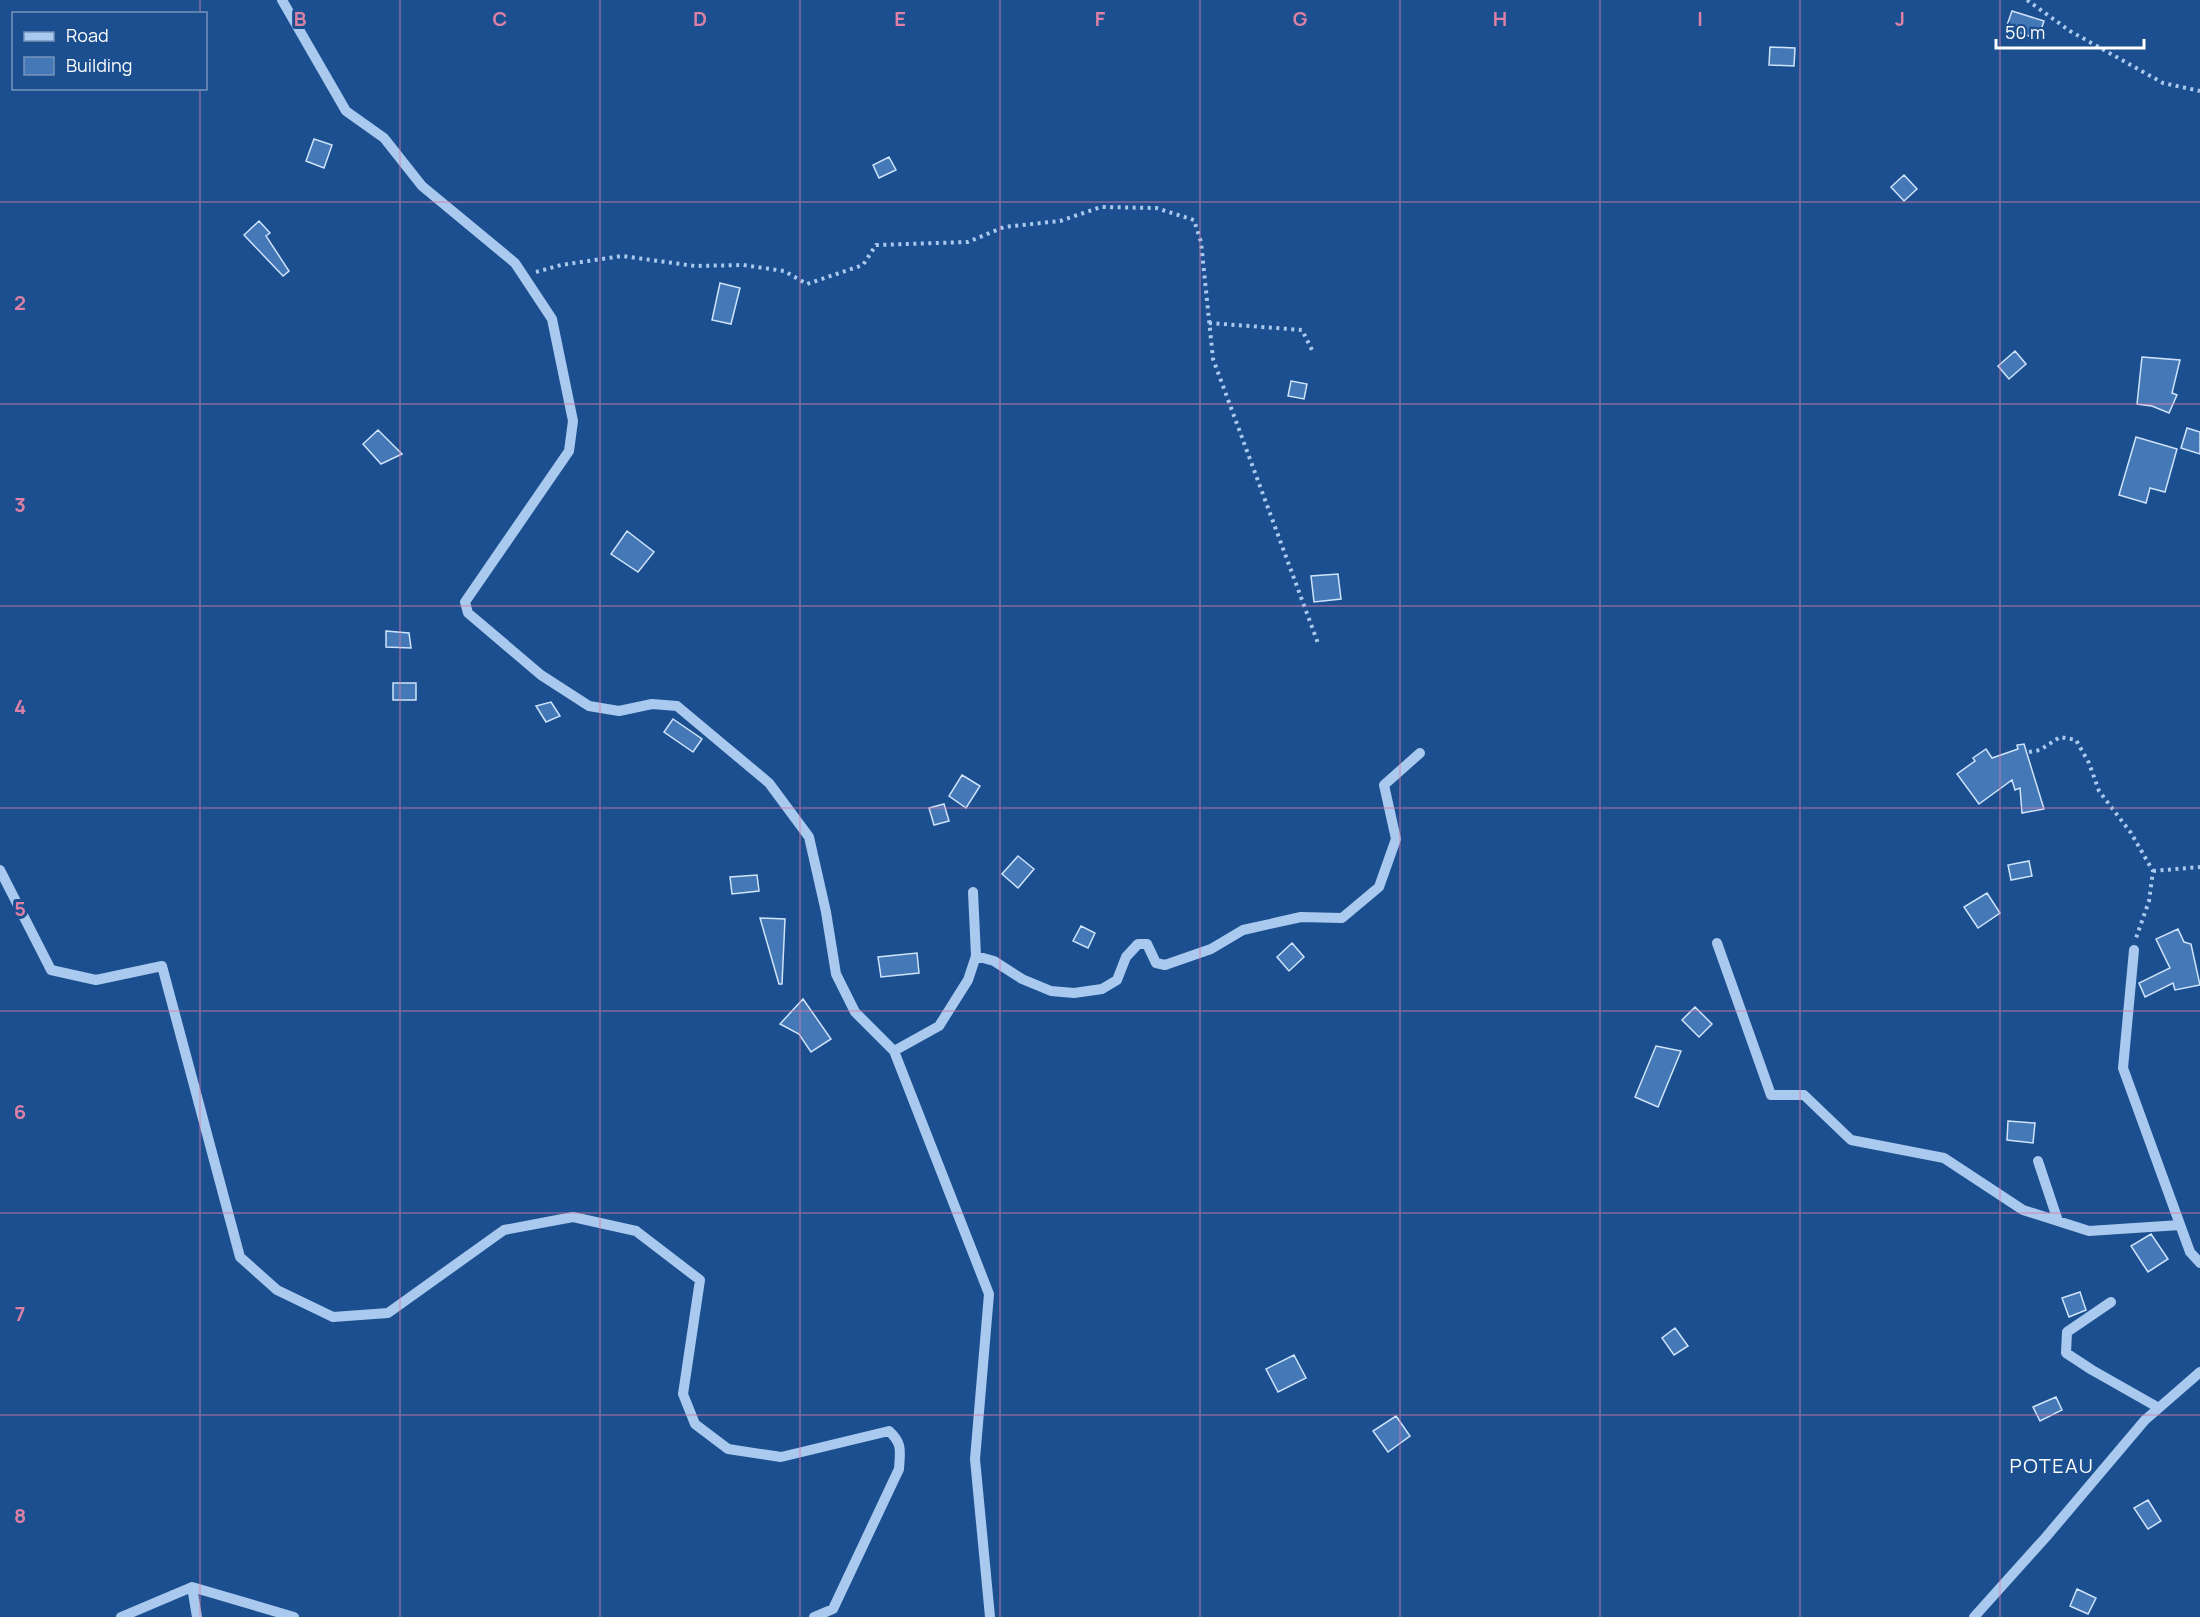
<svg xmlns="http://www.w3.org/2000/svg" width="2200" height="1617" font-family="Manrope,sans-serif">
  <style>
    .building { fill: #4478b7; stroke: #cfe3fa; stroke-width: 1.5 }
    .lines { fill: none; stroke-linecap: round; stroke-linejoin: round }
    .path { stroke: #a9c9ee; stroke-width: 4; stroke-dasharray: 3 4.5; stroke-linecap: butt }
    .minor { stroke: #a9c9ee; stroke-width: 10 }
    .grid { fill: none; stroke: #dd80a5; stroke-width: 1.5; stroke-opacity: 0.55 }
    .labels { text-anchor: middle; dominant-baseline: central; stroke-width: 6; stroke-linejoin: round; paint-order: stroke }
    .neighbourhood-label { font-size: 20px; letter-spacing: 1.5px; fill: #fff; stroke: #1b4f8f }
    .grid-label { font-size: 20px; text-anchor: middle; font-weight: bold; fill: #dd80a5; stroke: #1b4f8f; stroke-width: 6; stroke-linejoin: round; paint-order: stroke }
  </style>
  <rect width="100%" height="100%" fill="#1b4f8f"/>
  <path class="building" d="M2012,11l32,10 -6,18 -32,-11z
    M1770,47l25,1 -1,18 -25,-1z
    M314,139l18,6 -8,23 -18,-7z
    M889,157l7,13 -17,8 -6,-13z
    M1904,175l13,14 -13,12 -13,-14z
    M259,221l11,12 -4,3 23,35 -6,5 -39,-41z
    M720,283l20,5 -9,36 -19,-4z
    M2015,351l11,13 -17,15 -11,-13z
    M2142,357l38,3 -8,33 5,2 -8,18 -17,-7 -15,-2z
    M1291,381l16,3 -3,15 -16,-3z
    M2187,428l13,4v22l-19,-6z
    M378,430l24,24 -21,10 -18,-20z
    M2136,437l41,12 -12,43 -15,-4 -4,15 -27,-8z
    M627,531l27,21 -16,20 -27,-18z
    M1338,574l3,25 -27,3 -3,-26z
    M386,631l23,2 2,15 -25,-1z
    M393,683h23v17h-23z
    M551,702l9,14 -14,6 -10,-16z
    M673,719l29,20 -9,13 -29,-20z
    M2024,744l20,65 -22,4 -2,-25 -5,2 -3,-10 -33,24 -22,-30 18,-13 -2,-3 13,-9 6,9 26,-9 -1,-4z
    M962,775l18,11 -14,22 -17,-12z
    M944,804l5,17 -15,4 -5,-17z
    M1018,856l16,13 -16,19 -16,-14z
    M2029,861l3,15 -21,4 -3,-15z
    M757,875l2,16 -27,3 -2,-17z
    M1987,893l13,20 -22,15 -14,-21z
    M760,918l25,1 -3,65h-3z
    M1081,926l14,7 -7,15 -15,-7z
    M2178,929l6,13 7,2 9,41 -25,5 -2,-7 -28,14 -6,-14 31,-15 -14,-29z
    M1292,943l12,14 -15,14 -12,-14z
    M917,953l2,20 -38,4 -3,-20z
    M803,999l28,40 -20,13 -12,-18 -19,-10z
    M1695,1007l17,17 -13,13 -17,-17z
    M1656,1046l25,5 -23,56 -23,-10z
    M2008,1121l27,2 -2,20 -26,-3z
    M2151,1234l17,25 -20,13 -17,-26z
    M2080,1292l6,18 -17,7 -7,-19z
    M1675,1328l13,18 -14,9 -12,-17z
    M1294,1355l12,23 -28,14 -12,-23z
    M2056,1397l6,13 -22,11 -7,-14z
    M1396,1416l14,20 -22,16 -15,-21z
    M2148,1500l13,21 -13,8 -14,-21z
    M2077,1589l19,9 -8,16 -18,-8z"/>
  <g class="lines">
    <path class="path" d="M2027,0l43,31 93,52 37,8
      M536,272l25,-7 61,-9 73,10 48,-1 41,6 23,13 56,-19 13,-20 92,-3 36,-15 56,-6 41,-14 55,1 38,12 7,22 12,117 106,287
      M1209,323l93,7 11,22
      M2029,752l11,-2 20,-13 16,3 13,23 10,28 32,42 22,38 -4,30 -13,37
      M2153,871l47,-4"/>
    <path class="minor" d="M282,0l64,111 38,27 38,48 93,77 37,56 21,102 -4,30 -104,151 3,11 73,62 48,31 30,5 33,-7 25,2 92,77 40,54 17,75 10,62 19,38 39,39 95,243 -14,165 15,158
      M0,870l51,100 45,10 66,-14 78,291 37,33 56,27 55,-4 116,-83 69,-13 63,14 64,49 -17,114 12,30 33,25 53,8 108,-26c14,13 11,20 10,38l-66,140 -19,8
      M1717,943l54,152h33l47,45 93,18 79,52 66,21 91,-6
      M2134,950l-11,118 67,184 10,11
      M976,956l18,5 28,18 29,12 23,2 28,-4 15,-9 9,-23 12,-13h9l9,19 9,2 46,-16 32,-19 58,-13 41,1 37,-31 17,-48 -12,-54 36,-32
      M894,1051l45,-25 29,-46 8,-24 -3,-64
      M2038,1161l20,60
      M2111,1302l-44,30 -1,21 26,17 67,38
      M192,1587l5,30
      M121,1617l71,-30 102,30
      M1974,1617l72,-80 99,-117 55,-48"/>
  </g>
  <path class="grid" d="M200,0v14M400,0v1617M600,0v1617M800,0v1617M1000,0v1617M1200,0v1617M1400,0v1617M1600,0v1617M1800,0v1617M2000,0v1617M200,88v1529M0,202h2200M0,404h2200M0,606h2200M0,808h2200M0,1011h2200M0,1213h2200M0,1415h2200"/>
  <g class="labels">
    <g class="neighbourhood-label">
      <text x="2052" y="1465">POTEAU</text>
    </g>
  </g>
  <g class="grid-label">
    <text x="300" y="26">B</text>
    <text x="500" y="26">C</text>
    <text x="700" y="26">D</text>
    <text x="900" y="26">E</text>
    <text x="1100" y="26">F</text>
    <text x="1300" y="26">G</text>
    <text x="1500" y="26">H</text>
    <text x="1700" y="26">I</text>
    <text x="1900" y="26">J</text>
    <text x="20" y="310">2</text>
    <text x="20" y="512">3</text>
    <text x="20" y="714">4</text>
    <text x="20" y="916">5</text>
    <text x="20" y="1119">6</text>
    <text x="20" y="1321">7</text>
    <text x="20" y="1523">8</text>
  </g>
  <rect x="12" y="12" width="195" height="78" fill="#1b4f8f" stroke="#7695bc" stroke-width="1.5"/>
  <rect x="24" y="32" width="30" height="9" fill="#a9c9ee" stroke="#7695bc" stroke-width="1.5"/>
  <text x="66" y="42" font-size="18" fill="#ffffff">Road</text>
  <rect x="24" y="57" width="30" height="18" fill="#4478b7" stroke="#7695bc" stroke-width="1.5"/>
  <text x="66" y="72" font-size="18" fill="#ffffff">Building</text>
  <path d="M1996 39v9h148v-9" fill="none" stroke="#ffffff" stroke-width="3"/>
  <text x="2005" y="39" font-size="18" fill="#ffffff" stroke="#1b4f8f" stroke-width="4.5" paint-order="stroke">50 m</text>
</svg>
